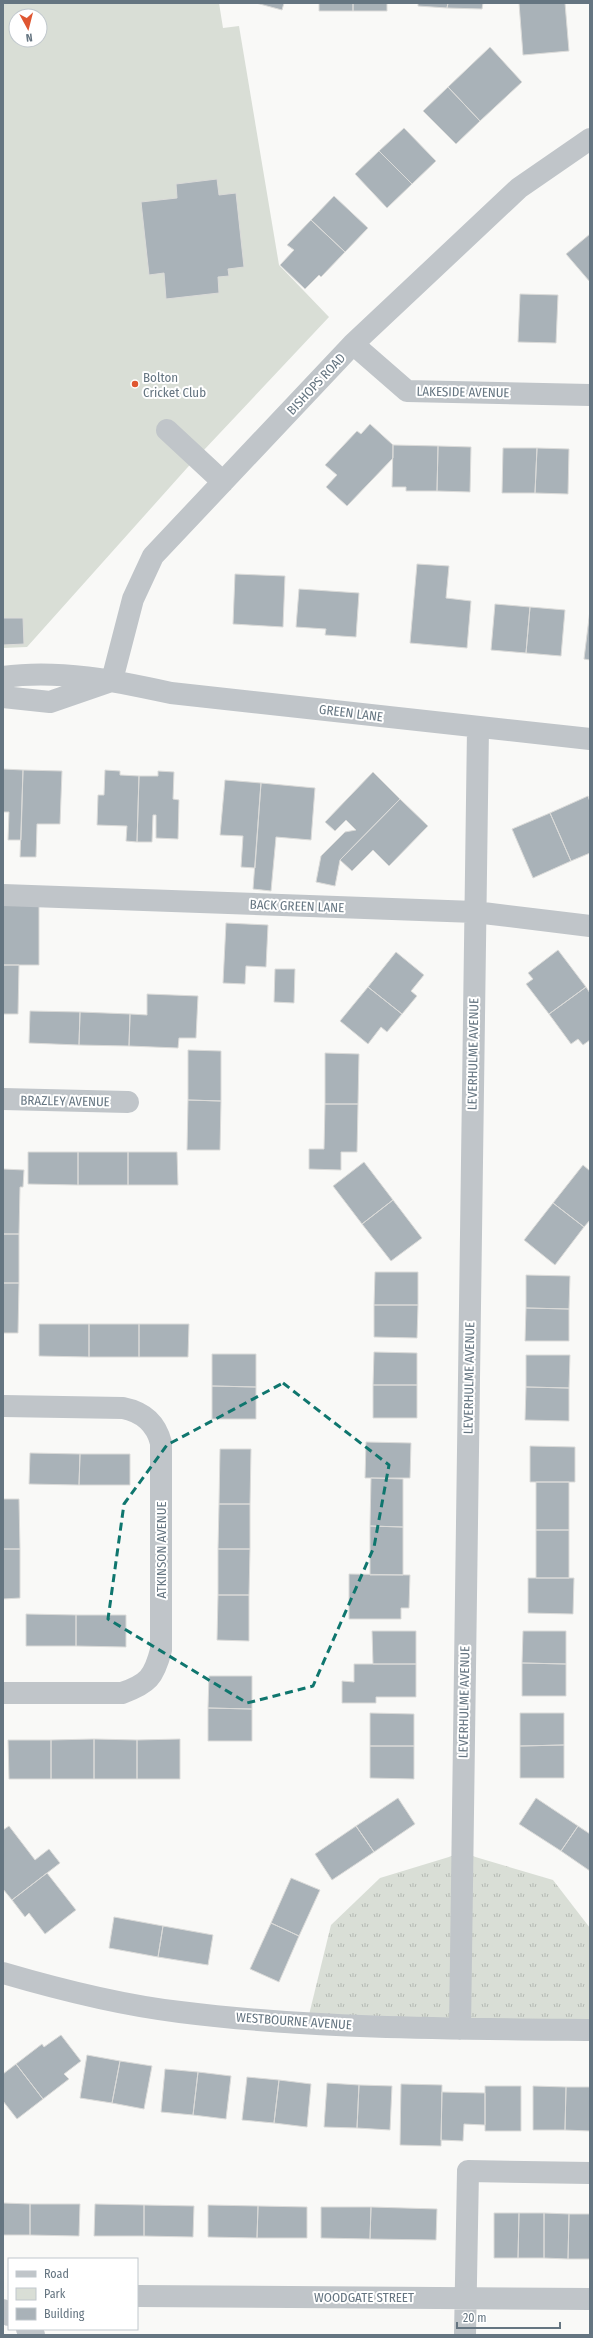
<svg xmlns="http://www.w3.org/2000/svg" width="593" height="2338" font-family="'Fira Sans Condensed',sans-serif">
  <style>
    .grass { fill: url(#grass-tufts) }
    .green { fill: #d9ded6; fill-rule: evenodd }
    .building { fill: #a9b2b8; stroke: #dbdbd9 }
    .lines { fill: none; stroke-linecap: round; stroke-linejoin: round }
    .minor { stroke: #c0c5c9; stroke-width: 22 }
    .marked { fill: none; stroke: #0f766e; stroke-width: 3; stroke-dasharray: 8 5; stroke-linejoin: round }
    .poi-dot { fill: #df5631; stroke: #fff; stroke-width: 1.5 }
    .labels { text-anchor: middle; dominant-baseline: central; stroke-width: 4; stroke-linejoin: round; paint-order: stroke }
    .poi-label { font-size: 13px; fill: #657581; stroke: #fff; text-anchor: start }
    .street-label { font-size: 13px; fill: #657581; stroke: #fff }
  </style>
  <defs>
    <pattern id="grass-tufts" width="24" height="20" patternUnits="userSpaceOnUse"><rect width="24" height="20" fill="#d9ded6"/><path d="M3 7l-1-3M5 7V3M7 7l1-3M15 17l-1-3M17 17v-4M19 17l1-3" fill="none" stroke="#b4b9b3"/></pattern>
  </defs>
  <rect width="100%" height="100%" fill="#f9f9f7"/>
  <path class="grass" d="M462,1853l91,27 37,48v102l-283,-7 24,-98 49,-47z"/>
  <path class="green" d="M3,3h216l4,25 16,-2 40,239 50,52 -142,151 -160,179 -24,1zM16,16h24v24h-24z"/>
  <path class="building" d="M256,3h28l-2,7z
    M319,3h34v8h-34z
    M353,3h34v8h-34z
    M418,3h30l-1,5 -29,-2z
    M448,3h35l-1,6 -35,-1z
    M519,3h46l4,48 -46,4z
    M490,47l32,35 -42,39 -32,-34z
    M448,87l32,34 -24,23 -33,-33z
    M404,128l32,33 -24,23 -33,-33z
    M379,151l33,33 -25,24 -32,-34z
    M217,179l2,16 17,-2 8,74 -16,2 1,7 -11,1 1,16 -53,6 -2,-26 -15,2 -8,-73 36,-4 -1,-14z
    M334,196l34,32 -23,24 -34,-32z
    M311,220l34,32 -24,25 -2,-2 -14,14 -25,-24 14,-15 -7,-5z
    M590,234v48l-24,-28z
    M520,294l38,1 -2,48 -38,-1z
    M370,424l23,21v13l-46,48 -21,-19 11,-12 -12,-10 32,-34 4,3z
    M393,445l45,1 -1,45h-31v-4h-14z
    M438,446l33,1 -1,45 -33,-1z
    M503,448h34l-2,45h-33z
    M537,448l32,1 -1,45 -33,-1z
    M417,564l32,2 -3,32 25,3 -4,47 -57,-5z
    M235,574l50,2 -2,51 -50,-3z
    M299,589l60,4 -3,44 -31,-2 1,-6 -30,-2z
    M495,604l35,3 -4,46 -35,-3z
    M530,607l35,3 -4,46 -35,-3z
    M590,610v50l-6,-1z
    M3,618h20l1,26 -21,1z
    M3,769l20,1 -2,70h-13l1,-28h-6z
    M23,770l39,1 -2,53h-23l-1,33h-16z
    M105,770l15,1v4l19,1 -2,66 -11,-1 1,-15 -30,-1 1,-30h6z
    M158,771l16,1 -1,27 6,1 -1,39 -22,-1v-23h-3l-1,27h-15l2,-66h19z
    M373,772l27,27 -60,61 -5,26 -19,-4 5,-26 24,-24 11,-2 -10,-10 -11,11 -10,-9z
    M225,780l36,3 -6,85 -14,-1 2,-31 -23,-1z
    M261,783l54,5 -4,52 -35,-3 -5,54 -18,-2z
    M588,796l2,6v51l-19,8 -21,-48z
    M400,799l28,27 -39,40 -16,-16 -21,21 -12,-11z
    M550,813l21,48 -38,17 -21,-49z
    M3,902h36v63h-36z
    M226,923l42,2 -2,42 -20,-1 -1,18 -22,-1z
    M558,950l28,37 -37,27 -23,-30 7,-5 -5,-6z
    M396,952l28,23 -13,16 6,5 -15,18 -34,-27z
    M3,965h16l-1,49h-15z
    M275,969h20l-1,34 -20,-1z
    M368,987l34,27 -15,18 -6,-5 -13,17 -28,-23z
    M586,987l4,6v47l-7,5 -5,-6 -7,5 -22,-30z
    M147,994l51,2 -2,42h-17l-1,10 -49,-2 1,-32 17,1z
    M30,1011l50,1 -1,33 -50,-2z
    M80,1012l50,2 -1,32 -50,-1z
    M188,1050l33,1v50l-33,-1z
    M325,1053l34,1 -1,50h-33z
    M188,1100l33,1 -1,49h-33z
    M325,1104h33l-1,48h-16v18l-32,-1v-20h15z
    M28,1152h50v33l-50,-1z
    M78,1152h50v33h-50z
    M128,1152h49l1,33h-50z
    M364,1162l29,38 -31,24 -29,-38z
    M583,1165l7,6v49l-6,7 -31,-24z
    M3,1169l21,1 -1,17h-3l-1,47h-16z
    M393,1200l29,38 -31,23 -29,-37z
    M553,1203l31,24 -29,38 -31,-25z
    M3,1234h16v49h-16z
    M375,1272h43v33h-44z
    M526,1275l44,1 -1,33 -43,-1z
    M3,1283h16l-1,50h-15z
    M374,1305h44l-1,33 -43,-1z
    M526,1308l43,1v32h-44z
    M39,1324h50v33l-50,-1z
    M89,1324h50v33h-50z
    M139,1324h50l-1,33h-49z
    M374,1352l43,1v32h-44z
    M212,1354h44v33l-44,-1z
    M526,1355h44l-1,33 -43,-1z
    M373,1385h44v33h-44z
    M212,1386l44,1v32h-44z
    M526,1387l43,1v33l-44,-1z
    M366,1442l45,1 -1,35h-45z
    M530,1446l45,1v35h-45z
    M220,1449h31l-1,55h-31z
    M30,1453l50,1 -1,31 -50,-1z
    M80,1454h50v31h-51z
    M371,1478l32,1v48l-33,-1z
    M536,1482h33v48h-33z
    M3,1499h16l1,50h-17z
    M219,1504h31v45h-32z
    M370,1526l33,1v48h-33z
    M536,1530h33v48h-33z
    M3,1549h17v49l-17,1z
    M218,1549h32l-1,46h-31z
    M349,1574l61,1 -1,33h-8v11h-52z
    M528,1578h46l-1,36 -45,-1z
    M218,1595h31v46l-32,-1z
    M26,1614l50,1v31h-50z
    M76,1615h50v32l-50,-1z
    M372,1631h44v33h-43z
    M523,1631h43v33l-44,-1z
    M522,1663l44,1v32h-44z
    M354,1664h62v33h-40v6h-34v-22l12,1z
    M209,1676h43v33l-44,-1z
    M208,1708l44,1v32h-44z
    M370,1713l44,1v32h-44z
    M520,1713h44v32l-44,1z
    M94,1739l43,1v39h-43z
    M94,1739v40h-43v-39z
    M180,1739v40h-43v-39z
    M8,1740h43v39h-42z
    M564,1745v33h-44v-32z
    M370,1746h44v33l-44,-1z
    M398,1798l17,26 -41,28 -18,-26z
    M536,1798l42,28 -17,25 -42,-27z
    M9,1826l26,34 14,-11 11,14 -48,37 -9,-11v-59z
    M356,1826l18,26 -42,28 -17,-26z
    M578,1826l12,8v37l-29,-20z
    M47,1873l29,37 -31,24 -16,-21 -4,4 -13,-17z
    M291,1878l29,12 -21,46 -28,-13z
    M114,1917l49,9 -5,31 -49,-9z
    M271,1923l28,13 -20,46 -29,-13z
    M163,1926l50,9 -5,30 -50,-8z
    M61,2035l20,26 -17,13 5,5 -26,20 -27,-35 26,-20 2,3z
    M87,2055l33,6 -8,42 -32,-5z
    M120,2061l32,5 -8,43 -32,-6z
    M16,2064l27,35 -26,20 -14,-18v-27z
    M165,2069l33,3 -5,43 -32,-3z
    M198,2072l33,4 -5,43 -33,-4z
    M247,2077l32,3 -5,43 -32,-3z
    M279,2080l32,4 -4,43 -33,-4z
    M327,2083l32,2 -2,43 -33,-1z
    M401,2084l41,1 -1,61 -41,-1z
    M359,2085l33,1 -2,44 -33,-2z
    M485,2086h36v45h-36z
    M533,2086l33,1 -1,43h-32z
    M566,2087h24v44l-25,-1z
    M442,2092l43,1v32l-21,-1 -1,17 -22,-1z
    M3,2203l27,1v31h-27z
    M30,2204h50l-1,32 -49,-1z
    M95,2204l49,1v31h-50z
    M144,2205l50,1 -1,31 -49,-1z
    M208,2205l50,1 -1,32 -49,-1z
    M258,2206l49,1v31h-50z
    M321,2207h50l-1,32 -49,-1z
    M371,2207l66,2 -1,31 -66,-1z
    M494,2213h25l-1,45h-24z
    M519,2213h25v45h-26z
    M544,2213l25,1 -1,45 -24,-1z
    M569,2214h21v45h-22z"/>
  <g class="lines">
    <path class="minor" d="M353,344l54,47 183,4
      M167,430l56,52
      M3,677c56,-8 113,4 168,16l419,46
      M112,680l21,-81 20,-43 200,-212 166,-156 71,-49
      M3,697l47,5 58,-20
      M3,895l472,17 115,14
      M3,1099l125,3
      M3,1406l120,2c20,4 33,15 38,35v207c-7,27 -13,34 -39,43h-119
      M3,1973c58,17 117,32 177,39 136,17 274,17 410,18
      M460,2029l18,-1301
      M137,2296l453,3
      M3,2310l6,5
      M27,2329l7,6
      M465,2335l3,-164 122,2"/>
  </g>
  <path class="marked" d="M283,1383l106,82 -15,82 -61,139 -66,17 -139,-84 16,-115 43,-59z"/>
  <circle class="poi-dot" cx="135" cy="384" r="4"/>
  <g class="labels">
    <g class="poi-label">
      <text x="143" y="377">Bolton<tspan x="143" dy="15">Cricket Club</tspan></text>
    </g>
    <g class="street-label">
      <text transform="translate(316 384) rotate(-47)">BISHOPS ROAD</text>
      <text transform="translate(463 392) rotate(1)">LAKESIDE AVENUE</text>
      <text transform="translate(351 713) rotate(7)">GREEN LANE</text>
      <text transform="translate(297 906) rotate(2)">BACK GREEN LANE</text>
      <text transform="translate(473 1054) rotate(-89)">LEVERHULME AVENUE</text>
      <text transform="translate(65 1101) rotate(1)">BRAZLEY AVENUE</text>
      <text transform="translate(469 1378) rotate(-89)">LEVERHULME AVENUE</text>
      <text transform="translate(161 1550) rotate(-90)">ATKINSON AVENUE</text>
      <text transform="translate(464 1702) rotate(-89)">LEVERHULME AVENUE</text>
      <text transform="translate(294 2021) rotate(4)">WESTBOURNE AVENUE</text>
      <text x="364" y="2297">WOODGATE STREET</text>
    </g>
  </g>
  <rect width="593" height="2338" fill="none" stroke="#657581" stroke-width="8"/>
  <rect x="8" y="2258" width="130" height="72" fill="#ffffff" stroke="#c1c8cd"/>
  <rect x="16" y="2271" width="20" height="6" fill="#c0c5c9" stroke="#c1c8cd"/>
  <text x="44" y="2278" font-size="12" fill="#657581">Road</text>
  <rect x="16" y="2288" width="20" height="12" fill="#d9ded6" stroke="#c1c8cd"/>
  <text x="44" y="2298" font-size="12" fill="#657581">Park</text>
  <rect x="16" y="2308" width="20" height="12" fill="#a9b2b8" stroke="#c1c8cd"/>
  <text x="44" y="2318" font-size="12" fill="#657581">Building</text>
  <g transform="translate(28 28) rotate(173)"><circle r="19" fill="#ffffff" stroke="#c1c8cd"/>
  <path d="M0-3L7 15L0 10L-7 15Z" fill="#df5631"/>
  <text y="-6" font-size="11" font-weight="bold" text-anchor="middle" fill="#657581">N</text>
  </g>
  <path d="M457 2322v6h103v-6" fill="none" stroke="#657581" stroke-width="2"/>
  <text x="463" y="2322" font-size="12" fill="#657581" stroke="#ffffff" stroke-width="3" paint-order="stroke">20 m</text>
</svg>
